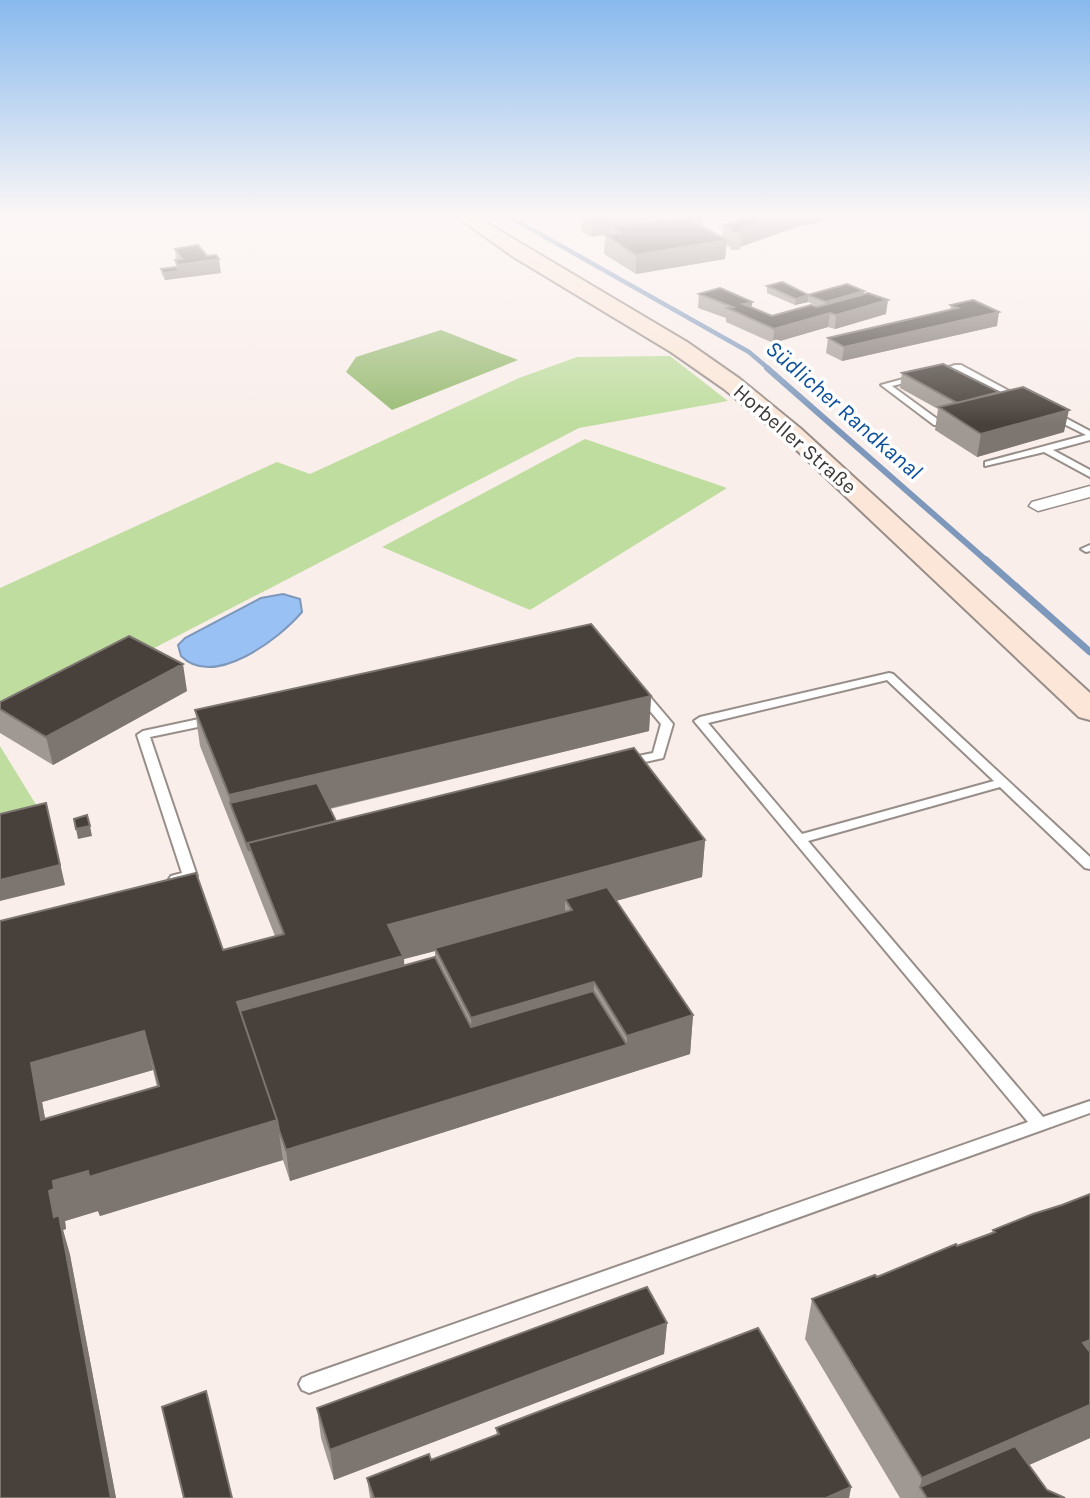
<svg xmlns="http://www.w3.org/2000/svg" width="1090" height="1498" font-family="Karla,sans-serif">
  <style>
    .green { fill: #bedd9e }
    .forest { fill: #98bb72 }
    .water { fill: #99c1f4; stroke: #7d98bb; stroke-width: 2 }
    .lines { fill: none; stroke-linecap: round; stroke-linejoin: round }
    .stream-far2 { stroke: #7d98bb; stroke-width: 4.5 }
    .stream-far1 { stroke: #7d98bb; stroke-width: 6 }
    .stream { stroke: #7d98bb; stroke-width: 7 }
    .service-casing { stroke: #988e89; stroke-width: 4 }
    .minor-casing { stroke: #988e89; stroke-width: 3 }
    .secondary-casing { stroke: #988e89; stroke-width: 4 }
    .service { fill: #fff; fill-rule: evenodd }
    .minor { fill: #fff; fill-rule: evenodd }
    .secondary { fill: #fbe6d7; fill-rule: evenodd }
    .wall { fill: #a09892; fill-rule: evenodd }
    .shaded-wall { fill: #7d7570 }
    .building { fill: #48413b; stroke: #7d7570; stroke-width: 2; fill-rule: evenodd }
    .labels { text-anchor: middle; dominant-baseline: central; stroke-width: 7; stroke-linejoin: round; paint-order: stroke }
    .far-street-label { font-size: 21px; fill: #3c3836; stroke: #fff }
    .far-water-label { font-size: 23px; font-style: italic; fill: #0c509a; stroke: #fff }
  </style>
  <rect width="100%" height="100%" fill="#f9eeea"/>
  <path class="green" d="M670,356l58,45 -149,27 -579,300v-140l277,-126 33,12 209,-96 58,-21z
    M585,439l142,49 -197,122 -148,-63z
    M0,746l46,75 -46,10z"/>
  <path class="forest" d="M441,330l77,30 -126,50 -46,-38 10,-15z"/>
  <path class="water" d="M283,594l17,5 2,13c-23,27 -88,77 -121,44l-3,-11 7,-7 76,-40z"/>
  <g class="lines">
    <path class="stream-far2" d="M508,216l241,136 20,17"/>
    <path class="stream-far1" d="M767,368l221,194"/>
    <path class="stream" d="M986,560l104,92"/>
    <defs>
      <path id="service" d="M955,365h6l61,33 -7,2 -58,-30 -18,4 -4,-2z
        M918,375l4,2 -1,2 -29,7 48,35v4h-6l-53,-40z
        M1050,413h6l34,18v9l-37,10 37,20v7l-46,-25 -59,14v-4l101,-27 -36,-18z
        M1090,545v6l-4,1 -5,-3z
        M889,673l4,1 197,183v12l-5,-1 -85,-81 -192,54 235,276 47,-16v12l-781,280 -7,-3 -3,-6 3,-6 7,-3 719,-253 -334,-401 6,-4zM887,680l107,101 -192,53 -94,-111z
        M641,690l4,1 28,33 -10,34 -36,8 -4,-1 -2,-3 2,-3 30,-6 8,-29 -26,-31z
        M213,716l6,4 -2,3 -67,14 47,139 -2,3 -19,4 -5,-1 -2,-3 2,-3 11,-3 -45,-138 6,-4z"/>
      <path id="minor" d="M1090,486v11l-52,14 -9,-5 3,-4z"/>
      <path id="secondary" d="M456,216h19l212,126 53,37 60,49 290,265v27l-11,-3 -295,-279 -60,-49 -53,-37 -159,-96z"/>
    </defs>
    <use href="#service" class="service-casing"/>
    <use href="#minor" class="minor-casing"/>
    <use href="#secondary" class="secondary-casing"/>
    <use href="#service" class="service"/>
    <use href="#minor" class="minor"/>
    <use href="#secondary" class="secondary"/>
  </g>
  <path class="wall" d="M603,216h96l4,2 -1,6 -3,1 23,12 1,-12 104,-4 -28,5 -59,21v3h-10v-3l-4,-2 -1,14 -89,15 -32,-20 1,-19 6,-1 -20,3 -9,-5v-13z
    M175,249l32,7 14,17 -56,7 -3,-5 -1,-6 15,-2 -1,-7h1z
    M767,286l41,9 56,-4 -1,3 23,20 -51,15 -7,-2 -55,16 -47,-21v-4l-28,-10 1,-14 53,8 -1,6 21,8 47,-9 -11,-5 -13,3 -28,-12z
    M951,305l46,21 -155,35 -16,-8 2,-15 122,-28z
    M902,373l162,59 -87,25 -42,-27 3,-21 -38,-21z
    M187,691l-134,74 -53,-32v-31z
    M651,696l-2,35 -319,78 6,12 369,19 -3,37 -86,24 77,114 -3,39 -400,127 -7,-21 -183,56 -2,-5 -33,10 1,8 -3,1 7,25 46,243h-116v-577l223,29 52,-14 -75,-190 -5,-36zM435,951v6l-31,8v-6zM153,1070l4,17 -112,32 -3,-17z
    M1090,1194v244l-61,27 18,25 18,8h-165l-95,-159 7,-40 65,-22 115,-44 1,-3z
    M667,1323l-3,31 -330,126 -13,-42 -4,-30z
    M496,1428l355,59 -2,11h-479l-3,-20 64,-18 66,-25z"/>
  <path class="shaded-wall" d="M642,216h37v5l-68,6v7l-20,3v-12z
    M778,216h49v5l-28,5 -59,21 1,-18z
    M703,218l-1,6 -13,2v-6z
    M727,240l-2,19 -89,15v-19z
    M219,259l2,14 -41,5 -2,-13z
    M179,271l1,7 -15,2 -1,-7z
    M864,291l-1,6 -38,12 1,-7z
    M808,295v7l-13,3 1,-6z
    M888,300l-2,14 -51,15 1,-14z
    M752,302l-1,13 -8,-11z
    M999,312l-2,14 -155,35 2,-14z
    M830,313l-2,14 -55,16 1,-14z
    M1069,410l-5,22 -87,25 4,-23z
    M183,664l4,27 -134,74 -7,-28z
    M651,696l-2,35 -409,99 -10,-27 -1,-8z
    M51,823l14,62 -65,16v-21z
    M90,826l2,10 -14,3 -2,-10z
    M705,840l-3,37 -130,36v-3l-7,-11v16l-130,33v3l-31,8 2,36 -158,45 -11,-38 151,-77z
    M594,982l-1,39 -121,36 -1,-39z
    M693,1015l-3,39 -400,127 -4,-31 341,-105v-9z
    M144,1031l9,39 -111,32 11,58 -12,-40 -10,-57z
    M277,1120l6,40 -183,56 -2,-5 -33,10 1,8 -3,1 7,25 46,243h-5l-57,-281 -5,-26 4,-10z
    M667,1323l-3,31 -330,126 -4,-30z
    M1090,1340v25l-7,-22z
    M1090,1405v33l-136,60 -34,-11 -3,11 5,-20z
    M851,1487l-2,11h-23z"/>
  <path class="building" d="M603,216h39l-51,9 -9,-6z
    M680,216h19l4,2 -13,2z
    M683,216l44,24 -91,15 -31,-20 16,-2 -10,-6z
    M752,216h26l-37,13v3l-10,-1 1,-3 -9,-3z
    M198,245l9,11 9,-1 3,4 -41,6 -3,-5 7,-1 -7,-10z
    M176,267l3,4 -15,2 -3,-4z
    M782,282l26,13 39,-11 17,7 -38,11 -18,-7 -12,4 -29,-13z
    M720,288l32,14 -9,2 29,12 39,-11 6,2 51,-14 20,7 -52,15 -6,-2 -56,16 -47,-21 6,-1 -34,-13z
    M973,300l26,12 -155,35 -16,-9 130,-30 -7,-3z
    M943,364l56,28 -42,11 -55,-30z
    M1023,387l46,23 -88,24 -42,-27z
    M591,624l60,72 -422,99 -34,-85z
    M129,636l54,28 -137,73 -46,-28v-7z
    M634,748l71,92 -317,85 15,31 -166,46 40,118 -188,57 -1,-6 -35,10 1,8 -5,2 5,26 5,-2 52,283h-111v-577l196,-48 27,77 61,-16 -36,-91zM144,1031l15,55 -118,34 -10,-57z
    M317,783l19,38 -88,22 1,8 -19,-48z
    M46,803l14,62 -60,15v-66z
    M87,815l3,11 -14,3 -2,-10z
    M607,887l86,128 -66,21 -33,-54 -123,36 -36,-70 137,-38 -7,-11z
    M435,957l36,70 122,-36 34,54 -341,105 -7,-20 -2,-10 -37,-109z
    M1090,1194v146l-7,3 7,9v53l-168,73 -110,-179 63,-24 2,2 79,-33 1,2 38,-14 -2,-2 40,-16 29,-9z
    M647,1287l20,36 -337,127 -13,-42z
    M758,1328l93,159 -25,11h-452l-7,-20 62,-24 2,6 68,-26 -3,-6z
    M206,1391l26,107h-48l-22,-91z
    M1015,1446l32,44 18,8h-138l-7,-11z"/>
  <linearGradient id="sky" x2="0" y2="1"><stop stop-color="#88b9ed"/><stop offset="0.51" stop-color="#fcf7f6"/><stop offset="1" stop-color="#fcf7f6" stop-opacity="0"/></linearGradient>
  <rect width="1090" height="425" fill="url(#sky)"/>
  <g class="labels">
    <g class="far-street-label">
      <text transform="translate(795 439) rotate(41)">Horbeller Straße</text>
    </g>
    <g class="far-water-label">
      <text transform="translate(844 410) rotate(41)">Südlicher Randkanal</text>
    </g>
  </g>
</svg>
